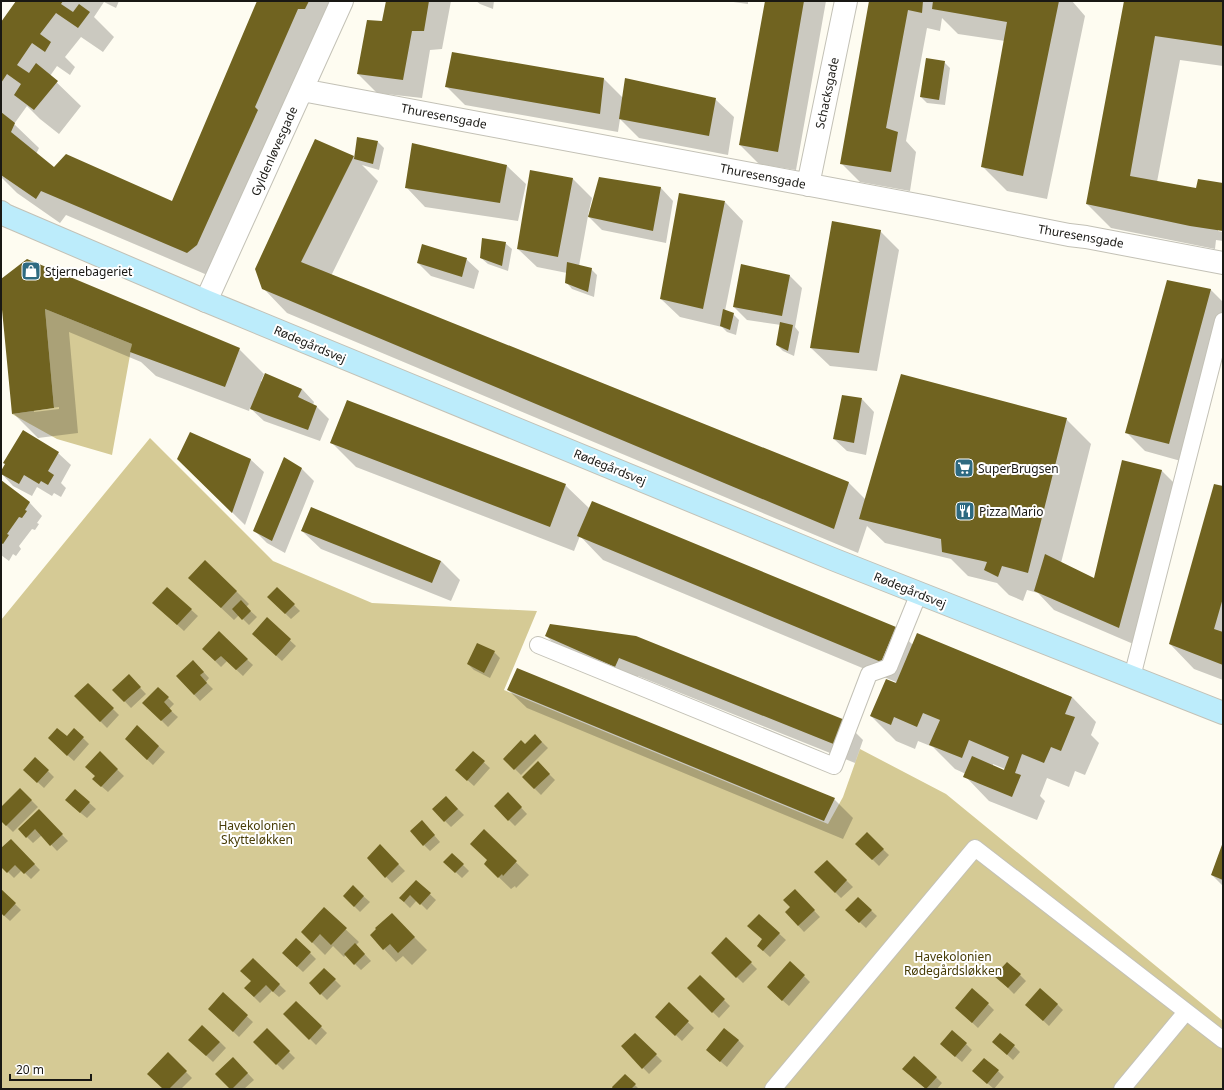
<svg xmlns="http://www.w3.org/2000/svg" width="1224" height="1090" font-family="'Noto Sans',sans-serif">
  <style>
    .green { fill: #d5ca95 }
    .shadow { fill: #0003; fill-rule: evenodd }
    .building { fill: #706320 }
    .lines { fill: none; stroke-linecap: round; stroke-linejoin: round }
    .lane-casing { stroke: #c3c1b6; stroke-width: 18 }
    .street-casing { stroke: #c3c1b6; stroke-width: 24 }
    .secondary-casing { stroke: #c3c1b6; stroke-width: 24 }
    .lane { stroke: #fff; stroke-width: 16 }
    .street { stroke: #fff; stroke-width: 22 }
    .secondary { stroke: #bcecfb; stroke-width: 22 }
    .labels { text-anchor: middle; dominant-baseline: central; stroke-width: 4; stroke-linejoin: round; paint-order: stroke }
    .street-label { font-size: 12px; fill: #191814; stroke: #fff }
    .poi-label { font-size: 12px; fill: #191814; stroke: #fff; text-anchor: start }
    .park-label { font-size: 12px; fill: #473c06; stroke: #fff }
  </style>
  <rect width="100%" height="100%" fill="#fefcf1"/>
  <path class="green" d="M45,309l87,35 -20,111 -55,-16 -45,-25 42,-6z
    M150,438l123,123 99,42 165,8 -33,79 324,134 15,-27 17,-48 86,45 277,227v68h-1222v-469z"/>
  <path class="shadow" d="M17,1h102l-3,7 -12,-6 -10,15 20,20 -11,15 -22,-15 -16,20 10,10 -5,8 -13,-9 -7,10 31,30 -22,28 -19,-15 -13,-13 -13,18 25,24 -3,6 18,14 119,35 85,-202h85l-131,276 -146,-62 -6,8 -43,-30 -16,-16v-154z
    M387,1h64l-9,48 -12,1 -8,48 -45,-5 -19,-19 25,-52z
    M476,1h18l-1,8 -13,-5z
    M726,1h22v3z
    M766,1h60l-30,169 -37,-6 -19,-19z
    M870,1h202l7,8 6,7 -38,183 -40,-8 -25,-25 23,-125 -47,-7 -16,-16 -2,13 -13,-3 -21,113 10,11 -6,39 -50,-9 -19,-19z
    M1125,1h81l17,2v63l-43,-6 -23,122 39,7 27,-5v46l-5,-1v2l5,1v9l-7,-1 -1,9 -104,-21 -24,-24z
    M944,62l6,6 -5,37 -18,-2 -6,-6z
    M604,79l19,19 92,1 19,18 -6,38 -89,-17 -19,-19 -2,13 -153,-27 -19,-19z
    M378,142l6,6 -5,22 -17,-5 16,16 -47,95 518,207 17,17 200,-81 25,25 -30,119 34,16 28,-118 39,10 19,19 -43,156 -84,-36 -16,-17 -11,-3 -4,11 -14,-6 -12,-12 -29,-7 -17,-17 -66,-16 -18,-17 -9,27 -571,-240 -24,-25 90,-131 2,1z
    M507,166l19,18 -8,37 -93,-14 -18,-19z
    M531,171l42,8 19,19 -4,17 2,1 10,-38 61,10 12,13 -7,42 -64,-13 -14,-14 -9,50 12,3 6,6 -3,22 -22,-8 -6,-7 1,-9 -30,-6 -19,-18z
    M725,202l18,19 -18,90 8,3 6,6 -3,15 -9,-3 -5,-5 -42,-10 -19,-18z
    M880,231l19,19 -22,121 -47,-5 -19,-18z
    M505,243l7,6 -4,22 -20,-7 -7,-6z
    M466,259l13,12 -5,18 -43,-13 -13,-13z
    M790,276l12,12 -7,39 4,5 -5,24 -11,-5 -6,-6 4,-20 -34,-5 -13,-13z
    M1,280l238,69 25,25 -3,7 2,1 3,-7 36,14 12,13 -1,3 3,1 13,13 -9,22 -56,-20 -14,-13 -1,3 -93,-35 -15,-14 -72,-30 9,101 -40,5 -25,-25zM59,407v2l-25,3v-2z
    M1210,289l13,13v29l-35,132 -43,-12 -19,-19z
    M862,399l12,13 -8,43 -19,-4 -13,-12z
    M191,433l60,27 13,12 -19,53 -67,-66z
    M331,442l234,43 25,24 305,119 18,17 4,-11 155,63 24,25 -5,13 8,8 -14,32 -10,-4 -6,16 -22,-9 -7,18 5,5 -8,19 -48,-19 -24,-25 1,-2 -11,-5 -22,-22 -15,-6 -3,8 -19,-8 -25,-25 25,-34 -293,-122 -23,-24 -6,15 -218,-84zM993,764l12,5 -1,2 -11,-5z
    M58,453l13,12 -10,18 5,5 -5,9 -7,-4 -2,3 -15,-9 -5,9 -19,-10 -12,-13z
    M284,458l18,11 12,12 -29,72 -18,-10 -12,-12z
    M1,482l29,21 12,13 -5,7 2,1 -4,6 -3,-1 -13,17 2,3 -5,7 -3,-2 -4,7 -8,-6z
    M1223,487v193l-29,-11 -24,-25z
    M302,531l139,30 19,19 -9,21 -130,-52z
    M167,588l31,28 -14,15 -24,-22z
    M277,588l23,23 -9,8 -23,-22z
    M202,590l34,1 13,13 -3,3 11,10 -8,8 -10,-10 -5,5z
    M267,619l29,27 -14,15 -23,-21z
    M219,633l34,32 -10,11 -16,-15 -6,6 -18,-18z
    M546,636l298,85 19,19 -8,23 -217,-87 -4,9 -69,-31z
    M494,652l6,6 -10,20 -16,-8 -6,-6z
    M199,667l10,11 -3,4 7,7 -13,12 -23,-25z
    M129,676l17,18 -15,14 -17,-18z
    M88,684l31,31 -12,13 -32,-32z
    M158,688l16,16 -5,5 9,8 -10,10 -24,-24z
    M508,690l326,109 19,19 -10,21 -316,-131z
    M137,727l28,25 -12,13 -21,-20z
    M74,729l15,15 -15,17 -19,-17 12,-6z
    M535,735l13,13 -27,27 -16,-16 20,-14z
    M473,752l17,16 -16,18 -11,-10z
    M100,753l24,23 -16,16 -15,-13 3,-3z
    M538,763l17,17 -14,15 -18,-18z
    M48,771l6,6 -10,11 -13,-12z
    M20,789l18,18 -25,25 -12,-12v-12z
    M75,790l21,19 -9,9 -15,-12z
    M446,797l18,18 -13,12 -18,-18z
    M514,800l13,14 -12,12 -20,-20z
    M39,811l29,30 -11,10 -15,-16 -9,8 -14,-14z
    M428,828l12,14 -10,9 -6,-6z
    M484,831l45,44 -13,13 -1,-2 -4,3 -26,-25 3,-4z
    M867,834l22,21 -10,11 -22,-22z
    M11,840l29,30 -9,9 -9,-9 -8,8 -13,-13v-16z
    M1223,845v41l-11,-11z
    M380,846l25,25 -13,12 -24,-25z
    M452,854l17,17 -7,7 -17,-16z
    M827,861l26,26 -12,11 -26,-26z
    M416,881l20,19 -9,10 -10,-10 -7,8 -10,-10z
    M353,887l17,15 -10,10 -16,-16z
    M1,890l20,20 -11,11 -9,-8z
    M795,890l25,27 -16,15 -18,-20 5,-5z
    M858,898l19,18 -11,12 -19,-18z
    M324,909l35,33 -3,3 15,16 -10,9 -15,-15 -2,2 -11,-11 -8,9 -23,-23z
    M759,915l27,25 -16,17 -12,-11 5,-6z
    M404,927l23,23 -15,15 -9,-9 -7,6 -12,-13z
    M726,938l31,31 -14,14 -31,-30z
    M296,939l20,20 -13,13 -14,-13z
    M253,959l33,32 -7,6 -7,-6 -12,12 -15,-15 7,-7z
    M324,969l17,17 -14,14 -17,-17z
    M1020,975l6,6 -12,13 -12,-12z
    M700,976l30,30 -11,12 -31,-30z
    M804,976l6,6 -21,24 -15,-13z
    M223,994l30,28 -14,15 -23,-22z
    M296,1002l31,31 -11,12 -31,-31z
    M669,1004l25,24 -12,13 -25,-24z
    M988,1004l6,6 -16,18 -15,-14z
    M1057,1004l6,6 -14,16 -16,-15z
    M267,1030l28,28 -12,12 -29,-28z
    M635,1034l27,27 -13,13 -27,-28z
    M738,1040l6,6 -17,21 -13,-11z
    M220,1042l6,6 -13,14 -17,-16z
    M966,1044l6,6 -10,12 -14,-12z
    M1014,1046l6,6 -7,8 -14,-13z
    M168,1054l24,24 -11,11h-17z
    M233,1058l21,22 -10,9h-13z
    M998,1071l6,6 -10,12 -14,-12z
    M625,1075l14,14h-24z
    M910,1075l26,2 6,6 -5,6h-11z"/>
  <path class="building" d="M16,1h47l-2,3 12,8 6,-8 11,8 -12,16 -22,-15 -16,21 11,8 -6,10 -13,-9 -15,22 12,8 7,-10 22,18 -24,29 -20,-15 7,-11 -14,-10 -6,9v-61z
    M257,1h52l-4,8h-7l-43,98 3,3 -61,135 -10,8 -146,-62 -5,8 -35,-24v-63l14,11 -4,9 43,35 12,-13 106,47z
    M386,1h43l-5,30h-12l-9,49 -46,-6 10,-54 15,1z
    M765,1h39l-26,151 -39,-7z
    M869,1h54l-1,12 -14,-3 -22,118 12,4 -7,40 -51,-8z
    M933,1h126l-36,175 -42,-9 26,-145 -75,-13z
    M1124,1l99,1v44l-68,-10 -25,140 66,12 2,-9 25,4v48l-33,-5 -104,-22z
    M452,52l152,26 -4,36 -155,-27z
    M926,58l19,3 -6,39 -19,-3z
    M625,78l91,20 -7,38 -90,-17z
    M357,137l21,4 -5,23 -19,-5z
    M315,139l39,17 -53,106 548,220 -15,47 -572,-240 -7,-20z
    M412,143l95,22 -7,38 -95,-15z
    M530,170l43,8 -15,79 -41,-8z
    M599,177l62,10 -8,44 -65,-14z
    M679,193l46,8 -22,108 -43,-10z
    M832,221l49,9 -22,123 -49,-5z
    M482,238l24,4 -4,24 -22,-8z
    M422,244l45,14 -5,19 -45,-14z
    M27,259l213,89 -15,39 -95,-35 2,-8 -87,-35 9,99 -42,6 -11,-115v-20z
    M567,262l25,6 -4,24 -23,-9z
    M741,264l49,11 -8,41 -49,-9z
    M1167,280l44,9 -42,155 -44,-11z
    M723,309l11,4 -4,17 -10,-4z
    M780,322l13,3 -5,26 -12,-6z
    M265,373l37,16 -4,8 19,9 -9,24 -58,-21z
    M901,374l166,44 -39,155 -26,-7 -4,11 -14,-7 3,-8 -45,-10 -1,-13 -82,-20z
    M842,395l20,3 -8,45 -21,-4z
    M347,400l219,84 -16,43 -220,-84z
    M23,430l36,22 -11,19 6,4 -6,10 -7,-4 -2,3 -15,-9 -5,9 -18,-10v-3l4,-7 -2,-1z
    M190,432l61,27 -19,54 -55,-54z
    M284,457l18,11 -30,73 -19,-10z
    M1122,460l40,10 -43,158 -85,-37 11,-37 49,24z
    M1,480l29,22 -5,8 2,1 -5,7 -3,-1 -12,17 2,1 -6,9 -2,-1z
    M1214,484l9,2v112l-9,31 9,3v33l-54,-21z
    M592,501l304,126 -15,35 -304,-126z
    M311,507l130,54 -9,22 -131,-52z
    M205,560l32,31 -16,17 -33,-30z
    M167,587l25,22 -15,16 -25,-22z
    M277,587l18,17 -10,10 -18,-17z
    M241,600l10,11 -9,9 -10,-11z
    M267,617l24,22 -15,17 -24,-22z
    M550,624l86,12 209,84 -9,25 -217,-87 -4,9 -70,-31z
    M219,631l29,28 -12,11 -15,-14 -6,5 -13,-12z
    M917,633l155,64 -7,17 10,3 -14,34 -10,-4 -7,16 -22,-9 -7,19 6,2 -9,22 -49,-20 9,-21 32,14 5,-13 -40,-17 -7,18 -33,-13 11,-25 -17,-7 -6,14 -23,-10 -3,8 -21,-9 16,-37 10,4z
    M477,643l18,8 -11,22 -17,-9z
    M193,660l11,12 -4,3 7,8 -13,12 -18,-19z
    M517,668l318,130 -11,23 -317,-131z
    M129,674l12,13 -17,15 -12,-12z
    M88,683l26,25 -14,14 -26,-26z
    M158,687l11,10 -5,5 8,9 -11,10 -19,-18z
    M137,725l22,21 -12,14 -22,-21z
    M57,728l10,8 7,-8 10,9 -17,19 -19,-18z
    M535,734l7,8 -28,28 -11,-11 18,-19 4,4z
    M100,751l18,18 -17,18 -9,-8 3,-3 -10,-9z
    M473,751l12,10 -18,20 -12,-11z
    M35,757l14,13 -12,13 -14,-13z
    M538,761l12,13 -16,15 -12,-12z
    M20,788l12,12 -26,26 -5,-5v-14z
    M75,789l15,13 -10,11 -15,-13z
    M508,792l14,15 -14,14 -14,-15z
    M446,796l12,13 -14,13 -12,-13z
    M39,809l24,25 -13,12 -15,-17 -9,9 -8,-9z
    M422,820l13,15 -12,11 -13,-15z
    M484,829l33,32 -14,15 -1,-2 -4,4 -14,-14 3,-4 -17,-16z
    M867,832l17,17 -12,11 -17,-16z
    M11,839l24,25 -11,10 -9,-9 -8,8 -6,-6v-19z
    M1223,842v38l-12,-5z
    M380,844l19,20 -14,14 -18,-20z
    M452,853l12,11 -9,9 -12,-11z
    M827,860l20,20 -12,13 -21,-21z
    M416,880l15,13 -11,12 -10,-10 -6,7 -5,-4z
    M353,885l11,11 -10,11 -11,-11z
    M1,889l15,14 -12,13 -3,-3z
    M795,889l20,21 -17,16 -13,-14 5,-5 -7,-7z
    M858,897l14,13 -13,13 -14,-13z
    M324,907l23,21 -16,17 -11,-11 -8,9 -11,-11z
    M392,913l23,24 -17,16 -8,-9 -7,6 -13,-15 6,-6 -1,-1z
    M759,914l21,19 -17,18 -6,-5 5,-7 -15,-13z
    M726,937l26,25 -16,16 -25,-25z
    M296,938l15,14 -14,15 -15,-14z
    M355,943l10,11 -11,11 -10,-11z
    M253,958l27,26 -7,8 -7,-7 -12,12 -10,-9 7,-7 -11,-10z
    M790,961l15,14 -23,26 -15,-14z
    M1007,962l14,12 -13,14 -14,-12z
    M324,968l12,11 -16,16 -11,-12z
    M700,975l25,24 -13,14 -25,-25z
    M972,988l17,15 -17,20 -17,-15z
    M1040,988l18,16 -15,17 -18,-16z
    M223,992l25,23 -15,17 -25,-23z
    M296,1001l26,25 -13,14 -26,-26z
    M669,1002l20,19 -14,15 -20,-19z
    M202,1025l18,17 -14,14 -18,-16z
    M267,1028l23,23 -14,14 -23,-23z
    M724,1028l15,12 -19,22 -14,-12z
    M952,1030l15,13 -12,14 -15,-13z
    M635,1033l22,21 -15,15 -21,-23z
    M1000,1033l15,12 -8,10 -15,-13z
    M168,1052l19,19 -18,18h-6l-16,-15z
    M914,1056l23,21 -11,12 -24,-20z
    M233,1057l15,16 -16,16h-2l-15,-15z
    M984,1058l15,12 -12,14 -15,-13z
    M625,1074l11,10 -5,5h-18l-1,-2z"/>
  <g class="lines">
    <defs>
      <path id="lane" d="M538,645l296,121 35,-92 20,-7 30,-74
        M1132,677l91,-356
        M773,1089l202,-241 248,192
        M1122,1089l64,-77"/>
      <path id="street" d="M302,90l626,117 141,28 17,2 137,26
        M808,185l38,-184
        M206,301l136,-300"/>
      <path id="secondary" d="M1,212l4,3 201,86 629,259 388,153"/>
    </defs>
    <use href="#lane" class="lane-casing"/>
    <use href="#street" class="street-casing"/>
    <use href="#secondary" class="secondary-casing"/>
    <use href="#lane" class="lane"/>
    <use href="#street" class="street"/>
    <use href="#secondary" class="secondary"/>
  </g>
  <defs>
    <symbol id="shop-square" viewBox="-11 -11 22 22"><rect x="-9" y="-9" width="18" height="18" rx="4" fill="#2e6a81" stroke="#fff"/><path d="M-5-2.5h2.3a2.7 3.5 0 0 1 5.4 0H5L5.5 6h-11ZM-1.5-2.5h3a1.5 2.3 0 0 0-3 0Z" fill="#fff"/></symbol>
    <symbol id="supermarket-square" viewBox="-11 -11 22 22"><rect x="-9" y="-9" width="18" height="18" rx="4" fill="#2e6a81" stroke="#fff"/><path d="M-6-5.5h2.5l.6 2H6L4.5 2H-2.5L-4.4-4H-6ZM-1.5 3.2a1.3 1.3 0 1 0 .1 0ZM3 3.2a1.3 1.3 0 1 0 .1 0Z" fill="#fff"/></symbol>
    <symbol id="restaurant-square" viewBox="-11 -11 22 22"><rect x="-9" y="-9" width="18" height="18" rx="4" fill="#2e6a81" stroke="#fff"/><path d="M-5-6h1v4h1v-4h1v4h1v-4h1v5L-1.5 .5V6h-2V.5L-5-1ZM5-6V6H3V1.5H1.5Q1.5-4 5-6Z" fill="#fff"/></symbol>
  </defs>
  <g fill-rule="evenodd">
    <use href="#shop-square" x="20" y="260" width="22" height="22"/>
    <use href="#supermarket-square" x="953" y="457" width="22" height="22"/>
    <use href="#restaurant-square" x="954" y="500" width="22" height="22"/>
  </g>
  <g class="labels">
    <g class="street-label">
      <text transform="translate(827 93) rotate(-78)">Schacksgade</text>
      <text transform="translate(444 116) rotate(11)">Thuresensgade</text>
      <text transform="translate(274 151) rotate(-66)">Gyldenløvesgade</text>
      <text transform="translate(763 176) rotate(11)">Thuresensgade</text>
      <text transform="translate(1081 236) rotate(10)">Thuresensgade</text>
      <text transform="translate(310 344) rotate(23)">Rødegårdsvej</text>
      <text transform="translate(610 467) rotate(22)">Rødegårdsvej</text>
      <text transform="translate(910 590) rotate(22)">Rødegårdsvej</text>
    </g>
    <g class="poi-label">
      <text x="45" y="271">Stjernebageriet</text>
      <text x="978" y="468">SuperBrugsen</text>
      <text x="979" y="511">Pizza Mario</text>
    </g>
    <g class="park-label">
      <text x="257" y="825">Havekolonien<tspan x="257" dy="14">Skytteløkken</tspan></text>
      <text x="953" y="956">Havekolonien<tspan x="953" dy="14">Rødegårdsløkken</tspan></text>
    </g>
  </g>
  <rect width="1224" height="1090" fill="none" stroke="#191814" stroke-width="4"/>
  <path d="M10 1074v6h81v-6" fill="none" stroke="#191814" stroke-width="2"/>
  <text x="16" y="1074" font-size="12" fill="#191814" stroke="#ffffff" stroke-width="3" paint-order="stroke">20 m</text>
</svg>
